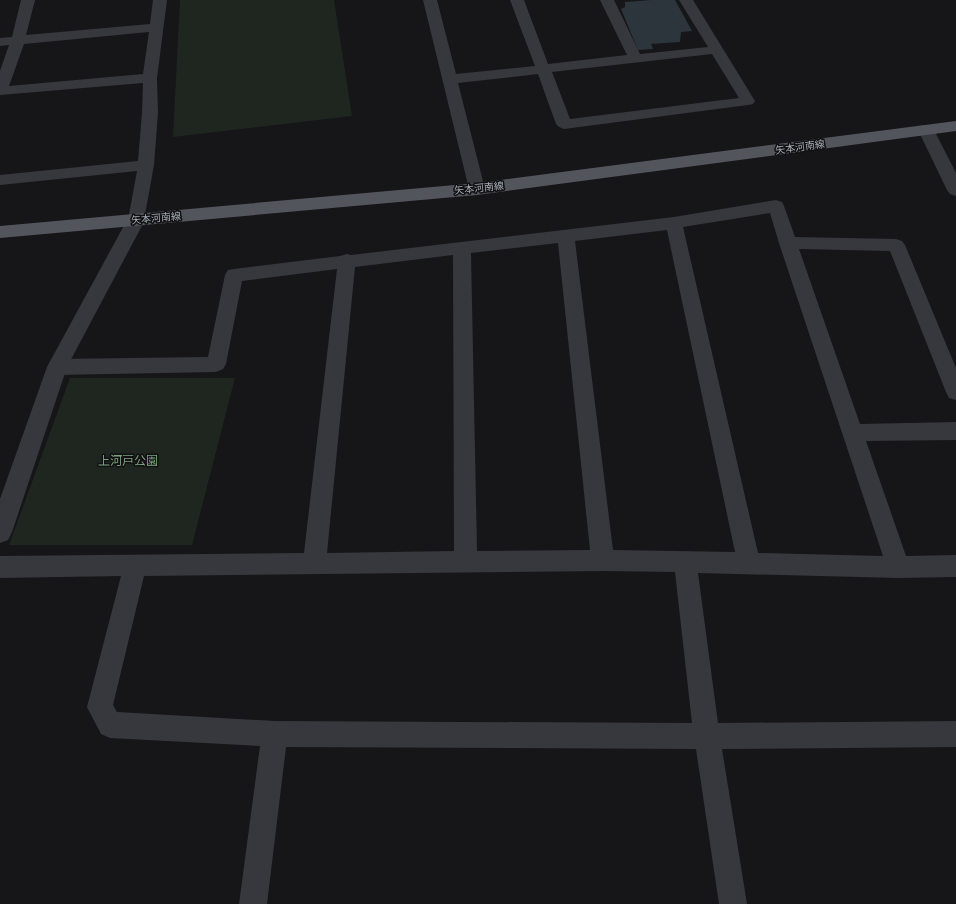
<svg xmlns="http://www.w3.org/2000/svg" width="956" height="904" font-family="'Space Grotesk','Noto Sans JP',sans-serif">
  <style>
    .green { fill: #1e261f }
    .water { fill: #2c353c }
    .lines { fill: none; stroke-linecap: round; stroke-linejoin: round }
    .minor { fill: #37383d; fill-rule: evenodd }
    .tertiary { fill: #37383d; fill-rule: evenodd }
    .primary { fill: #53555c; fill-rule: evenodd }
    .labels { text-anchor: middle; dominant-baseline: central; stroke-width: 3; stroke-linejoin: round; paint-order: stroke }
    .far-street-label { font-size: 10px; fill: #a8adb8; stroke: #111113 }
    .park-label { font-size: 12px; fill: #7fa381; stroke: #111113 }
  </style>
  <rect width="100%" height="100%" fill="#161618"/>
  <path class="green" d="M180,0h154l18,116 -179,21z
    M70,378h165l-43,167h-183z"/>
  <path class="water" d="M651,0h24l17,31 -11,1 -1,10 -29,2 2,5 -15,1 -17,-41 4,-2v-5z"/>
  <g class="lines">
    <path class="minor" d="M21,0h14l-9,35 124,-11 3,-24h14l-10,78 1,35 -4,52 -10,55 -2,4 -6,2 -6,-2 -2,-4 9,-49 -137,14v-10l138,-14 4,-48 1,-30 -143,12v-24l9,-26 -9,1v-8l12,-1zM149,32l-6,42 -134,12 15,-42z
      M423,0h14l19,74 79,-8 -25,-66h14l24,64 79,-9 -27,-55h14l26,54 68,-7 -29,-47h14l62,101 -2,3 -5,1 -184,24 -5,-2 -3,-3 -18,-50 -80,9 27,106 -2,4 -6,1 -6,-1 -2,-4zM712,54l27,44 -169,21 -18,-47z
      M776,200l6,2 2,4 11,31 101,2 6,2 3,4 51,123v32l-7,-2 -3,-6 -56,-141 -91,-2 61,175 96,-2v18l-90,1 40,115 50,-1v22l-58,1 -200,-5 20,150 238,-2v26l-234,2 25,155h-28l-23,-155 -410,-2 -19,157h-28l21,-158 -150,-8 -9,-4 -14,-27 34,-131 -121,2v-22l304,-3 33,-284 -95,12 -16,83 -3,5 -7,3 -159,3 -7,-3 -3,-5 3,-5 7,-3 151,-2 17,-82 3,-5 6,-1 106,-13 7,-2 4,1 323,-38zM770,213l9,30 104,313 -125,-3 -75,-326zM667,230l68,322 -122,-2 -38,-309zM558,243l32,307 -113,1 -6,-298zM453,255l1,296 -127,2 28,-286zM603,571l72,1 17,151 -417,-2 -158,-9 -4,-7 31,-129z"/>
    <path class="tertiary" d="M926,125l6,1 2,4 22,43v23l-6,-2 -3,-4 -29,-60 2,-4z
      M136,214l6,2 3,4 -78,147 -55,165 -4,8 -8,3v-44l47,-132 80,-147 3,-4z"/>
    <path class="primary" d="M956,121v10l-479,64 -477,43v-12l477,-43z"/>
  </g>
  <g class="labels">
    <g class="far-street-label">
      <text transform="translate(800 147) rotate(-8)">矢本河南線</text>
      <text transform="translate(479 188) rotate(-6)">矢本河南線</text>
      <text transform="translate(156 218) rotate(-5)">矢本河南線</text>
    </g>
    <g class="park-label">
      <text x="128" y="461">上河戸公園</text>
    </g>
  </g>
</svg>
